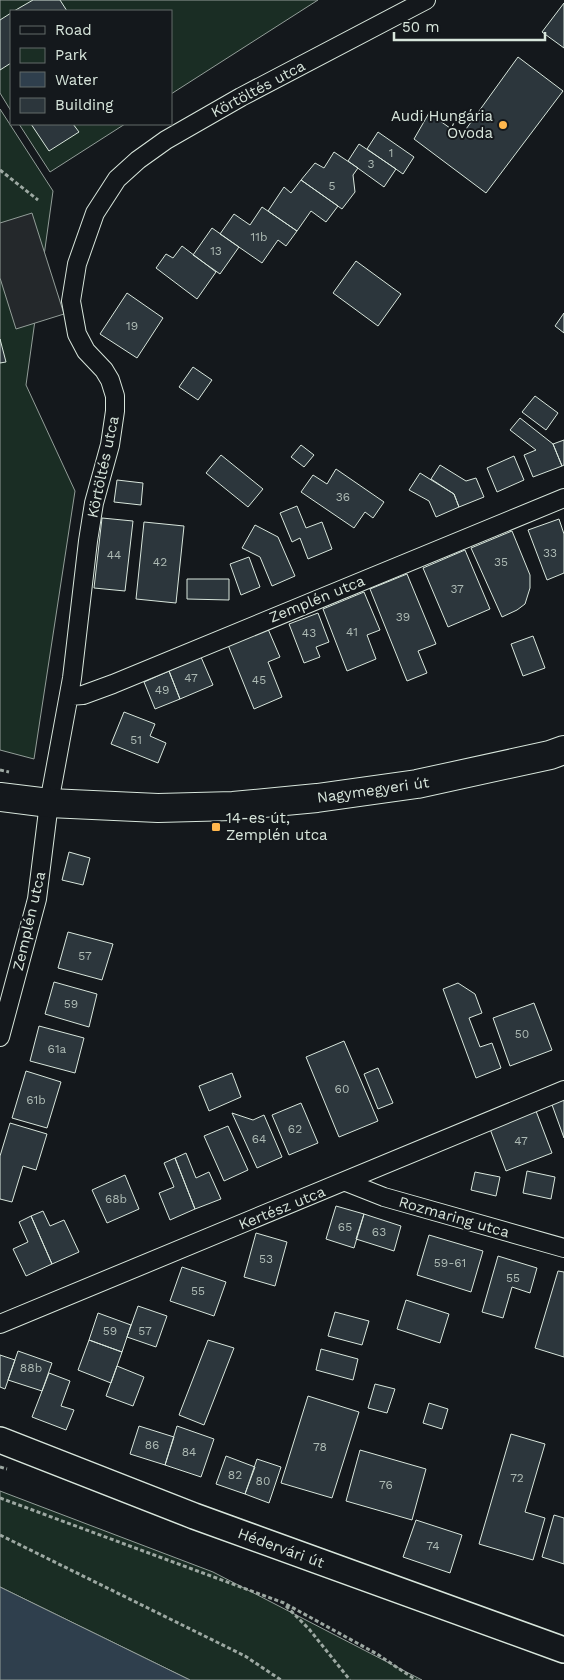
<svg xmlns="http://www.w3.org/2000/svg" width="564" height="1680" font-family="'Work Sans',sans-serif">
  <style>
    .green { fill: #1a2d24; stroke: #939e99 }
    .parking { fill: #24282b; stroke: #939e99 }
    .water { fill: #2f3f4d; stroke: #939e99 }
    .building { fill: #2c363c; stroke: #d8e6dc }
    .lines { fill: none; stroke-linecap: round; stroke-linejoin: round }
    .street-casing { stroke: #d8e6dc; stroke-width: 20 }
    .secondary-casing { stroke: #d8e6dc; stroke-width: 28 }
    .primary-casing { stroke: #d8e6dc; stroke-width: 30 }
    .path { stroke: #9da8a2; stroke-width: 3; stroke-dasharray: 4 2.5; stroke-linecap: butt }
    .street { stroke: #14181c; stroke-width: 18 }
    .secondary { stroke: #14181c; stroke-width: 25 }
    .primary { stroke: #14181c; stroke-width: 28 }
    .poi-dot { fill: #ffb74d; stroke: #14181c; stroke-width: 2 }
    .labels { text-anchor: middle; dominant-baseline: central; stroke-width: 4; stroke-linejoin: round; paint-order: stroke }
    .number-label { font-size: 12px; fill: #adbab4 }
    .street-label { font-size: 15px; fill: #d8e6dc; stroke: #14181c }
    .poi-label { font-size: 15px; fill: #d8e6dc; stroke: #14181c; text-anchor: end }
  </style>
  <rect width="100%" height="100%" fill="#14181c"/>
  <path class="green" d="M0,0h318l-147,94v-83h-160v100l-11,-18z
    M0,109l53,82 -27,194 49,106 -41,268 -34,-9z
    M19,124h106l-75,48z
    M0,1491l213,81 209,108h-232l-190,-93z"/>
  <path class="parking" d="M32,213l32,101 -48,15 -16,-51v-55z"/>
  <path class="water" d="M0,1587l190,93h-190z"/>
  <path class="building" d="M33,0h27l7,11h-53z
    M564,3v45l-22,-16z
    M11,13v50l-11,7v-50z
    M518,57l45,34 -77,102 -72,-54 15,-26 32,23z
    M31,124h42l6,8 -30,19z
    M378,132l36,25 -11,17 -36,-25z
    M359,144l37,25 -12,18 -36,-26z
    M334,152l24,16 -5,7 2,17 -13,17 -41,-29 14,-17 9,5z
    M301,180l37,26 -12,16 -15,-11 -14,20 -29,-20 16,-24 7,6z
    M262,207l35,24 -11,15 -8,-6 -16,23 -42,-29 14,-20 16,11z
    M212,228l27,19 -19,27 -27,-19z
    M182,246l34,26 -19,27 -41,-31 10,-14 7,4z
    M356,261l45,33 -23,32 -45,-33z
    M127,293l36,25 -26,40 -37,-24z
    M564,313v20l-9,-7z
    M0,339l6,23 -6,1z
    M193,367l19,13 -14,20 -19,-13z
    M535,396l23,17 -12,17 -24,-18z
    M520,418l33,26 9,22 -29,11 -9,-22 12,-5 -26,-20z
    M564,440v25l-2,1 -9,-22z
    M301,445l13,10 -10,12 -13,-10z
    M221,455l42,34 -15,18 -42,-34z
    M514,456l10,24 -27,12 -10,-24z
    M440,465l26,16 10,-3 8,19 -25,10 -5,-13 -23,-15z
    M336,469l48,33 -11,16 -8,-6 -11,16 -53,-36 12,-17 14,9z
    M420,473l34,21 5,13 -23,10 -7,-16 -20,-11z
    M117,480l26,3 -2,22 -27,-3z
    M297,506l9,22 16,-6 10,27 -24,10 -8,-21 -8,4 -12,-29z
    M102,518l31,3 -8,70 -31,-3z
    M559,519l5,15v39l-17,7 -19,-50z
    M144,522l40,4 -8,77 -40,-4z
    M255,525l23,12 17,39 -23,10 -12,-29 -18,-9z
    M512,531l18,44v13l-5,16 -8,6 -15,7 -31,-69z
    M465,550l25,59 -42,18 -25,-59z
    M249,557l11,30 -19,8 -11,-31z
    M407,574l29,70 -18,7 9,22 -20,8 -37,-92z
    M187,579h42v21l-42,-1z
    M364,592l16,38 -13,5 9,24 -29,12 -24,-62z
    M318,613l11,29 -13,5 4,10 -16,6 -15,-39z
    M268,629l12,28 -12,5 14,35 -28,12 -26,-64z
    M533,636l12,32 -22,8 -12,-32z
    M201,657l12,28 -33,14 -11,-28z
    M169,671l11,28 -25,10 -11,-27z
    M124,712l31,12 -5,12 16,7 -8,20 -47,-19z
    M69,852l21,6 -7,27 -21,-5z
    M68,932l45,12 -11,36 -44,-12z
    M54,982l43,12 -8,33 -44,-13z
    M458,983l17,11 7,19 -13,5 11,29 12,-4 9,25 -25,10 -33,-89z
    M534,1003l18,47 -42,16 -17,-48z
    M39,1026l45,12 -9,35 -45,-12z
    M344,1041l34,80 -39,16 -33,-80z
    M378,1068l15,35 -15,6 -14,-35z
    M26,1071l35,11 -14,46 -35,-10z
    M232,1073l9,24 -32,14 -10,-25z
    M564,1097v41l-13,-36z
    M301,1103l17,40 -29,12 -17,-40z
    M536,1111l16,42 -46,18 -16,-42z
    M232,1113l21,7 11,-5 18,42 -25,11z
    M10,1123l37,11 -11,36 -13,-4 -11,36 -12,-3v-43z
    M228,1126l20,44 -24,11 -20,-45z
    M186,1153l10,25 13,-6 12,27 -26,10 -20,-51z
    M175,1158l20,51 -25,11 -11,-27 15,-6 -10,-24z
    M527,1171l28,6 -4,22 -28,-6z
    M475,1172l25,5 -4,19 -25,-6z
    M125,1175l14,34 -32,14 -15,-33z
    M336,1206l28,8 -10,34 -28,-9z
    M43,1211l7,15 14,-6 15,32 -27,12 -21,-48z
    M364,1214l37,12 -7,25 -38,-12z
    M31,1216l21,48 -26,12 -13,-27 15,-7 -9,-20z
    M256,1233l31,9 -12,44 -31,-9z
    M429,1235l54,16 -12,41 -54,-17z
    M498,1256l39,12 -7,25 -18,-6 -9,31 -21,-6z
    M182,1267l44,15 -12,34 -44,-15z
    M558,1271l6,1v85l-29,-9z
    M406,1300l43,14 -9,29 -43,-14z
    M138,1306l29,10 -11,31 -29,-10z
    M335,1312l34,9 -7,24 -34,-9z
    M98,1313l33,12 -9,27 -33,-12z
    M89,1340l33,12 -11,31 -33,-13z
    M208,1340l26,8 -30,77 -25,-10z
    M321,1349l37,10 -5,21 -37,-10z
    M18,1351l34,12 -10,28 -34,-11z
    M0,1355l15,5 -10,29 -5,-2z
    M117,1366l27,11 -11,29 -27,-10z
    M49,1373l21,8 -9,25 13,4 -8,20 -34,-13z
    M375,1384l20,5 -8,24 -19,-5z
    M308,1396l51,16 -27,86 -51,-15z
    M429,1403l19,6 -6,20 -19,-6z
    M139,1426l35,11 -9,28 -35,-11z
    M177,1426l37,13 -13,38 -36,-12z
    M511,1434l34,10 -20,68 20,6 -12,42 -54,-16z
    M360,1450l66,19 -14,51 -66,-19z
    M226,1456l29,11 -10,27 -29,-10z
    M257,1459l24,8 -12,36 -24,-9z
    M554,1515l10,3v46l-22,-7z
    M416,1520l46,15 -12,38 -47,-16z"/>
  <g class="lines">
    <defs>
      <path id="street" d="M69,696l14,-1 30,-11 451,-186
        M0,1037l37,-138 12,-96 23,-125 16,-137 6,-38 16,-58 5,-34v-15l-5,-16 -6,-10 -18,-19 -9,-17 -6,-33 6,-37 18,-51 22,-34 21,-19 28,-20 75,-43 185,-97
        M346,1182l38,15 180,51
        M0,1324l564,-234"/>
      <path id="secondary" d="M0,1440l194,76 370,134"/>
      <path id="primary" d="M0,797l49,6 109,5 75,-2 84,-8 100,-14 133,-29 14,-5"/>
    </defs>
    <use href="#street" class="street-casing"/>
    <use href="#secondary" class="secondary-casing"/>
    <use href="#primary" class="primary-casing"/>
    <path class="path" d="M0,170l38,30
      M0,770l9,2
      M0,1467l7,2
      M0,1498l284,105 93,51 39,26
      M0,1535l245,121 36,24
      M286,1606l23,23 41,51"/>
    <use href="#street" class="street"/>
    <use href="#secondary" class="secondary"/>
    <use href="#primary" class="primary"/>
  </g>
  <g class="poi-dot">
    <circle cx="503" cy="125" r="5"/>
    <rect x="211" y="822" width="10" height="10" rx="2.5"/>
  </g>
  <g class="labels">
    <g class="number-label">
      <text x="391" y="153">1</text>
      <text x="371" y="164">3</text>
      <text x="332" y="186">5</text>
      <text x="259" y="237">11b</text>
      <text x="216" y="251">13</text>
      <text x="132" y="326">19</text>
      <text x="343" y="497">36</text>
      <text x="550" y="553">33</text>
      <text x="114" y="555">44</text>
      <text x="160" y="562">42</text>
      <text x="501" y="562">35</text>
      <text x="457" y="589">37</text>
      <text x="403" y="617">39</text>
      <text x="352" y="632">41</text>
      <text x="309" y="633">43</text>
      <text x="191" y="678">47</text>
      <text x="259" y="680">45</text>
      <text x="162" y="690">49</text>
      <text x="136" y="740">51</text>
      <text x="85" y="956">57</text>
      <text x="71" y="1004">59</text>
      <text x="522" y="1034">50</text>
      <text x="57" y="1049">61a</text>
      <text x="342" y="1089">60</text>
      <text x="36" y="1100">61b</text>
      <text x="295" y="1129">62</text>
      <text x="259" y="1139">64</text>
      <text x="521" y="1141">47</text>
      <text x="116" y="1199">68b</text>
      <text x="345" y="1227">65</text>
      <text x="379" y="1232">63</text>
      <text x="266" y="1259">53</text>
      <text x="450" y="1263">59-61</text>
      <text x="513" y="1278">55</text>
      <text x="198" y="1291">55</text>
      <text x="110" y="1331">59</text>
      <text x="145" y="1331">57</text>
      <text x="31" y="1368">88b</text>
      <text x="152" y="1445">86</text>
      <text x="320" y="1447">78</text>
      <text x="189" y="1452">84</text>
      <text x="235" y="1475">82</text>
      <text x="517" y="1478">72</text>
      <text x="263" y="1481">80</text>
      <text x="386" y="1485">76</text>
      <text x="433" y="1546">74</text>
    </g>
    <g class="street-label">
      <text transform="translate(258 89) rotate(-28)">Körtöltés utca</text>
      <text transform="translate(103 467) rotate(-78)">Körtöltés utca</text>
      <text transform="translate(317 599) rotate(-22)">Zemplén utca</text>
      <text transform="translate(373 790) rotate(-8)">Nagymegyeri út</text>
      <text transform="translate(29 921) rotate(-77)">Zemplén utca</text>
      <text transform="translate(282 1208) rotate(-22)">Kertész utca</text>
      <text transform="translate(454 1217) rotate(16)">Rozmaring utca</text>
      <text transform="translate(281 1548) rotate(20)">Hédervári út</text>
    </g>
    <g class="poi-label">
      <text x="493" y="116">Audi Hungária<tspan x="493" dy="17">Óvoda</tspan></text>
      <text x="226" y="818" text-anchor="start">14-es út,<tspan x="226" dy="17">Zemplén utca</tspan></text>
    </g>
  </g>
  <rect x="10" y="10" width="162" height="115" fill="#14181c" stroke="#626a69"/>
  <rect x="20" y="26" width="25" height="8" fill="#14181c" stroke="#626a69"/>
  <text x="55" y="35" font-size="15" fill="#d8e6dc">Road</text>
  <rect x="20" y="48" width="25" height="15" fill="#1a2d24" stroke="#626a69"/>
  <text x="55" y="60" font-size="15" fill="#d8e6dc">Park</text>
  <rect x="20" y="72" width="25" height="15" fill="#2f3f4d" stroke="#626a69"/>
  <text x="55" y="85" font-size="15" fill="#d8e6dc">Water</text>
  <rect x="20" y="98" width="25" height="15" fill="#2c363c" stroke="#626a69"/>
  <text x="55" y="110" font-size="15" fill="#d8e6dc">Building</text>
  <path d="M394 32v8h151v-8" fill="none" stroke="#d8e6dc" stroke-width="2.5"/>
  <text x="402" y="32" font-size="15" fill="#d8e6dc" stroke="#14181c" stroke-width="4" paint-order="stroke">50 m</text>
</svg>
